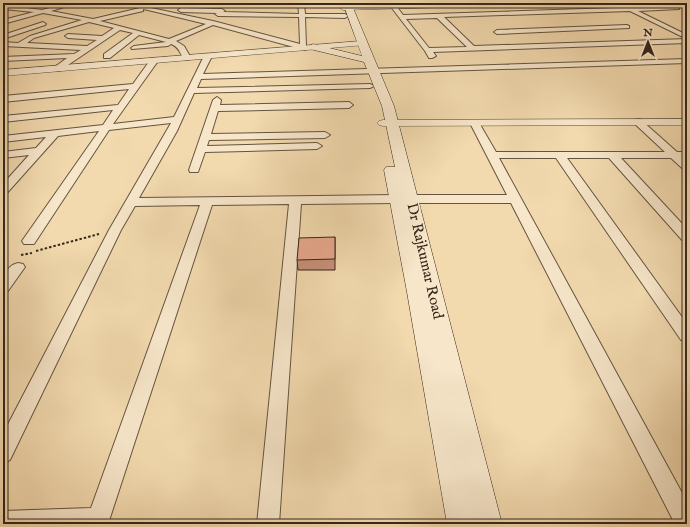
<svg xmlns="http://www.w3.org/2000/svg" width="690" height="527" font-family="'IM FELL English',serif">
  <style>
    .lines { fill: none; stroke-linecap: round; stroke-linejoin: round }
    .minor-casing { stroke: #64543f; stroke-width: 2 }
    .tertiary-casing { stroke: #64543f; stroke-width: 1 }
    .secondary-casing { stroke: #35271a; stroke-width: 1 }
    .path { stroke: #35271a; stroke-width: 2; stroke-dasharray: 2.5 2; stroke-linecap: butt }
    .minor { fill: #f7e6ca; fill-rule: evenodd }
    .tertiary { fill: #f7e6ca; fill-rule: evenodd }
    .secondary { fill: #f7e6ca; fill-rule: evenodd }
    .wall { fill: #c79079; stroke: #35271a }
    .building { fill: #e7a88d; stroke: #35271a }
    .labels { text-anchor: middle; dominant-baseline: central; stroke-width: 3; stroke-linejoin: round; paint-order: stroke }
    .street-label { font-size: 15px; fill: #35271a; stroke: #f7e6ca }
  </style>
  <rect width="100%" height="100%" fill="#f2d9ae"/>
  <filter id="stains"><feTurbulence type="fractalNoise" baseFrequency=".005" numOctaves="4"/><feColorMatrix values="0 0 0 0 .2 0 0 0 0 .09 0 0 0 0 .02 0 0 0 .5 -.17"/></filter>
  <radialGradient id="worn" r=".72"><stop offset=".6" stop-color="#630" stop-opacity="0"/><stop offset="1" stop-color="#630" stop-opacity=".3"/></radialGradient>
  <g class="lines">
    <defs>
      <path id="minor" d="M68,3h9l-26,8 42,8 47,-11 -27,-5h14l86,18 87,23 -1,-27 -81,-1 -3,-2 2,-1 -36,-1 -3,-2 3,-2 41,1 3,2 -2,1 76,2 -1,-11h6l1,11h40l3,2 -3,2 -40,-1 1,29 2,2 -3,2 -92,-25 -37,16 8,5 7,12 -4,2c-8,-3 -5,-12 -16,-16l-3,2 -36,3 -1,-1 3,-2 32,-4 -27,-7 -29,23h-6v-4l29,-21 -13,-3 -61,41h-3l-4,-2 15,-11 -64,3v-4l71,-3 7,-4 -78,-4v-4l15,1 12,-7 52,-16 -39,-7 -40,11v-4l31,-8 -31,-3v-4l39,5zM143,9l5,1 58,14 -37,15 -69,-18 43,-10zM89,22l25,6 -12,8 -34,-2 -3,2 3,2 29,2 -10,6 -60,-3 7,-5z
        M388,3h6l9,12 274,-9 2,1v2l-41,2 49,24v4l-57,-28 -186,6 30,29 213,-7v4l-254,9 3,4 -4,2h-3l-4,-7zM437,18l30,29 -38,1 -23,-29z
        M43,22l3,2 -1,1 -42,14v-4z
        M627,25l2,1v2l-132,6 -3,-2 3,-2z
        M205,54h6l1,2 -9,18 484,-15v4l-486,16 -4,9 173,-4 4,2 -4,2 -176,5 -17,38 -38,67 258,-3 4,1 2,3 -2,3 -4,1 -96,1 -22,320h-22l32,-320 -77,1 -104,319h-105v-13l88,-3 109,-303 -65,1 -14,24 -111,230 -7,3v-29l106,-204 62,-107 -62,7 -75,114h-10l-2,-3 77,-110 -41,5 -51,57 -4,1v-10l26,-29 -26,3v-6l33,-4 10,-11 -43,5v-6l100,-11 10,-15 -110,12v-6l115,-11 11,-16 -126,13v-6l130,-12 18,-25h3l4,2 -45,63 61,-7z
        M217,97l4,3 -1,5 129,-3 4,3 -4,3 -131,3 -7,23 114,-2 5,3 -5,3 -116,2 -2,6 110,-3 5,3 -5,3 -112,3 -7,20h-8l-1,-2 24,-70z
        M638,119l3,1 36,32h10v6h-3l3,3v9l-4,-1 -12,-11h-50l66,71v12l-5,-1 -73,-82h-42l120,166v18l-6,-2 -125,-182h-57l188,344v22h-12l-164,-321h-101l-4,-1 -2,-3 2,-3 4,-1h97l-37,-72 2,-2h6l18,31h169l-30,-28 -2,-2z
        M18,263l5,1 2,3 -17,24 -5,2c0,-12 1,-27 15,-30z"/>
      <path id="tertiary" d="M450,3h75l-3,2 -179,5 -3,-2 3,-2z
        M362,41l4,2 -1,2 -362,31v-6z
        M687,119v6l-304,1 -4,-1 -2,-2 2,-2 4,-1z"/>
      <path id="secondary" d="M343,3h8l43,103 108,418h-55l-40,-232 -23,-122 2,-3h9l-13,-61 -18,-44 -54,-13 -2,-2 5,-3 49,12z"/>
    </defs>
    <use href="#minor" class="minor-casing"/>
    <use href="#tertiary" class="tertiary-casing"/>
    <use href="#secondary" class="secondary-casing"/>
    <path class="path" d="M36,251l63,-17
      M21,255l11,-2"/>
    <use href="#minor" class="minor"/>
    <use href="#tertiary" class="tertiary"/>
    <use href="#secondary" class="secondary"/>
  </g>
  <path class="wall" d="M335,237v33h-37l-1,-10z"/>
  <path class="building" d="M335,237v22l-38,1 2,-22z"/>
  <g class="labels">
    <g class="street-label">
      <text transform="translate(425 261) rotate(77)">Dr Rajkumar Road</text>
    </g>
  </g>
  <rect width="690" height="527" fill="none" stroke="#f2d9ae" stroke-width="16"/>
  <rect x="4" y="4" width="682" height="519" fill="none" stroke="#35271a" stroke-width="2"/>
  <rect x="8" y="8" width="674" height="511" fill="none" stroke="#35271a"/>
  <g transform="translate(648 42)" stroke="#f7e6ca" stroke-width="3" paint-order="stroke">
  <path d="M0-3L7 15L0 10L-7 15Z" fill="#35271a"/>
  <text y="-6" font-size="11" font-weight="bold" text-anchor="middle" fill="#35271a">N</text>
  </g>
  <rect width="100%" height="100%" filter="url(#stains)"/>
  <rect width="100%" height="100%" fill="url(#worn)"/>
</svg>
